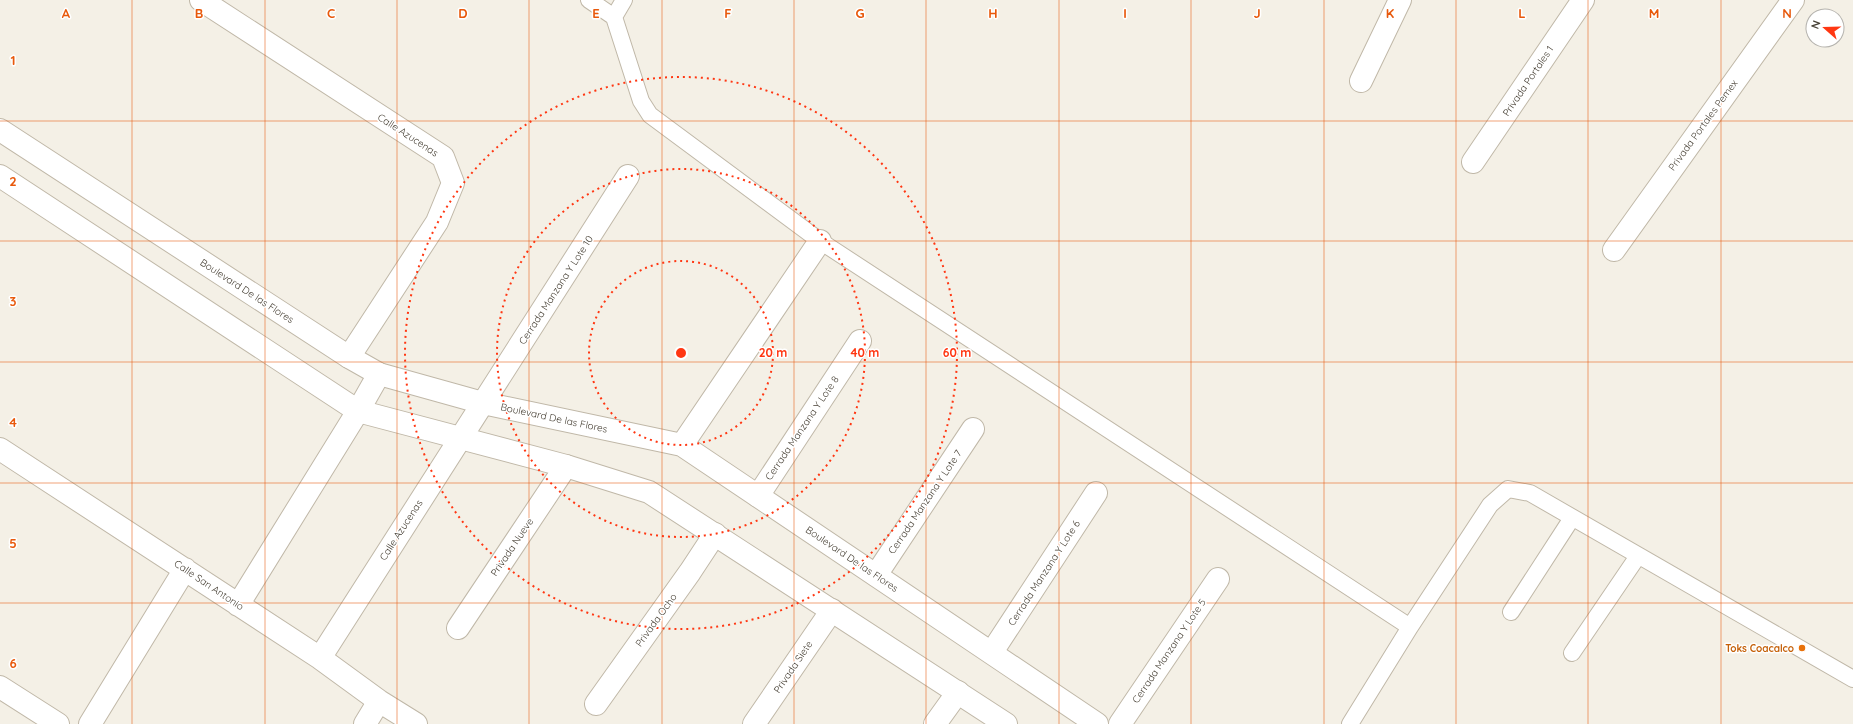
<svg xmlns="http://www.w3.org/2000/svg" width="1853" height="724" font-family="Quicksand,sans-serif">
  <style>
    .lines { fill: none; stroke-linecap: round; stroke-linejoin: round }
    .service-casing { stroke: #c0b8a8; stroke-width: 18 }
    .minor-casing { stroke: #c0b8a8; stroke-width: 24 }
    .tertiary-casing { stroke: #c0b8a8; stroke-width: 24 }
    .service { stroke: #fff; stroke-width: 16 }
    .minor { stroke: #fff; stroke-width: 22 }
    .tertiary { stroke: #fff; stroke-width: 22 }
    .grid { fill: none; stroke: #e8590c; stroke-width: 1; stroke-opacity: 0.55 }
    .ring { fill: none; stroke: #ff3712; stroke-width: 2; stroke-dasharray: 2 4 }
    .food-dot { fill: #e8710a; stroke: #fff; stroke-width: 1.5 }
    .labels { text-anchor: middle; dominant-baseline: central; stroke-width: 3; stroke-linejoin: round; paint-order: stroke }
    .street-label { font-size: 10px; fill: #474035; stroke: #fff }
    .food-label { font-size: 10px; font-weight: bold; fill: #c56008; stroke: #fff; text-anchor: end }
    .grid-label { font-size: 13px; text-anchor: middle; font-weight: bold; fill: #e8590c; stroke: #fff; stroke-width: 3; stroke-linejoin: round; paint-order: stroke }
    .centre { fill: #ff3712; stroke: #fff; stroke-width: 2 }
    .ring-label { font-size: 12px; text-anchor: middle; font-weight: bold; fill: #ff3712; stroke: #fff; stroke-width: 3; stroke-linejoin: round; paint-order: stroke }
  </style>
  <rect width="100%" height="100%" fill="#f4f0e6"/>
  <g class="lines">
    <defs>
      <path id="service" d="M589,0l25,17 27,84 9,14 170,126 590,386
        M614,17l10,-17
        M1511,612l61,-94
        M1572,653l66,-97
        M1350,724l60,-97 80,-122 18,-16 22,4 323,186"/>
      <path id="minor" d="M201,0l242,157 10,26 -16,39 -88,135
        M1361,81l39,-81
        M1473,162l110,-162
        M1614,250l179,-250
        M682,445l138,-204
        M0,449l320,209 59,43 37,23
        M758,496l102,-155
        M876,575l97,-146
        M238,605l120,-194 21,-37
        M458,628l108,-162
        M992,652l104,-159
        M320,658l308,-482
        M0,687l58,37
        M596,704l94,-132 25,-38
        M90,724l95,-155
        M365,724l14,-23
        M754,724l78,-114
        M935,724l23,-32
        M1120,724l98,-145"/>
      <path id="tertiary" d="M0,130l349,227 30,17 104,29 199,42 415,279
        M0,176l358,235 208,55 83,26 357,232"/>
    </defs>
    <use href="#service" class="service-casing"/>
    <use href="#minor" class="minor-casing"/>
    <use href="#tertiary" class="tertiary-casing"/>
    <use href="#service" class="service"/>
    <use href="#minor" class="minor"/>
    <use href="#tertiary" class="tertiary"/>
  </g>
  <path class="grid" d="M132,0v724M265,0v724M397,0v724M529,0v724M662,0v724M794,0v724M926,0v724M1059,0v724M1191,0v724M1324,0v724M1456,0v724M1588,0v724M1721,0v724M0,121h1853M0,241h1853M0,362h1853M0,483h1853M0,603h1853"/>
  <g class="ring">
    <circle cx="681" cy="353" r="92"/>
    <circle cx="681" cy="353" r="184"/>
    <circle cx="681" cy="353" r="276"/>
  </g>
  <circle class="food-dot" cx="1802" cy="648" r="4"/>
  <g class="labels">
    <g class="street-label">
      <text transform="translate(1528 81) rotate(-56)">Privada Portales 1</text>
      <text transform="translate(1703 125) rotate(-54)">Privada Portales Pemex</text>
      <text transform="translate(408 135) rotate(33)">Calle Azucenas</text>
      <text transform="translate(556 290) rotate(-57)">Cerrada Manzana Y Lote 10</text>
      <text transform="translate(247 291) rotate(33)">Boulevard De las Flores</text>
      <text transform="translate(554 418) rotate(12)">Boulevard De las Flores</text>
      <text transform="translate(802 428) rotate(-56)">Cerrada Manzana Y Lote 8</text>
      <text transform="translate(925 502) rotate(-56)">Cerrada Manzana Y Lote 7</text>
      <text transform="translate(401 530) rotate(-57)">Calle Azucenas</text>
      <text transform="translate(512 547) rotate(-56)">Privada Nueve</text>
      <text transform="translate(852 559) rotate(34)">Boulevard De las Flores</text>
      <text transform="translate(1044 573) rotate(-57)">Cerrada Manzana Y Lote 6</text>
      <text transform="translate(209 585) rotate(34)">Calle San Antonio</text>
      <text transform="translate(656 620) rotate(-54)">Privada Ocho</text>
      <text transform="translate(1169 651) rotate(-56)">Cerrada Manzana Y Lote 5</text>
      <text transform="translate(793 667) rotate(-56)">Privada Siete</text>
    </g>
    <g class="food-label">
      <text x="1794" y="648">Toks Coacalco</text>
    </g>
  </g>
  <g class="grid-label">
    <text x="66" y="18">A</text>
    <text x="199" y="18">B</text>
    <text x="331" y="18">C</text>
    <text x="463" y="18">D</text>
    <text x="596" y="18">E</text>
    <text x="728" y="18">F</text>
    <text x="860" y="18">G</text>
    <text x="993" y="18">H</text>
    <text x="1125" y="18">I</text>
    <text x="1257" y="18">J</text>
    <text x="1390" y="18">K</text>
    <text x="1522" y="18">L</text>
    <text x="1654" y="18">M</text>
    <text x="1787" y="18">N</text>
    <text x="13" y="65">1</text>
    <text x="13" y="186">2</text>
    <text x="13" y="306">3</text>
    <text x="13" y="427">4</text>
    <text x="13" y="548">5</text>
    <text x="13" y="668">6</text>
  </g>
  <circle cx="681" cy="353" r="6" class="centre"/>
  <g class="ring-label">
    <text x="773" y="357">20 m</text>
    <text x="865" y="357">40 m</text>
    <text x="957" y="357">60 m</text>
  </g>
  <g transform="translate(1825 28) rotate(290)"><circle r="19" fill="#ffffff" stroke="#b5b3ae"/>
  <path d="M0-3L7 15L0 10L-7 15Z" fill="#ff3712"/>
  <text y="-6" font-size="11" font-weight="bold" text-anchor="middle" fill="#474035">N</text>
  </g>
</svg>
